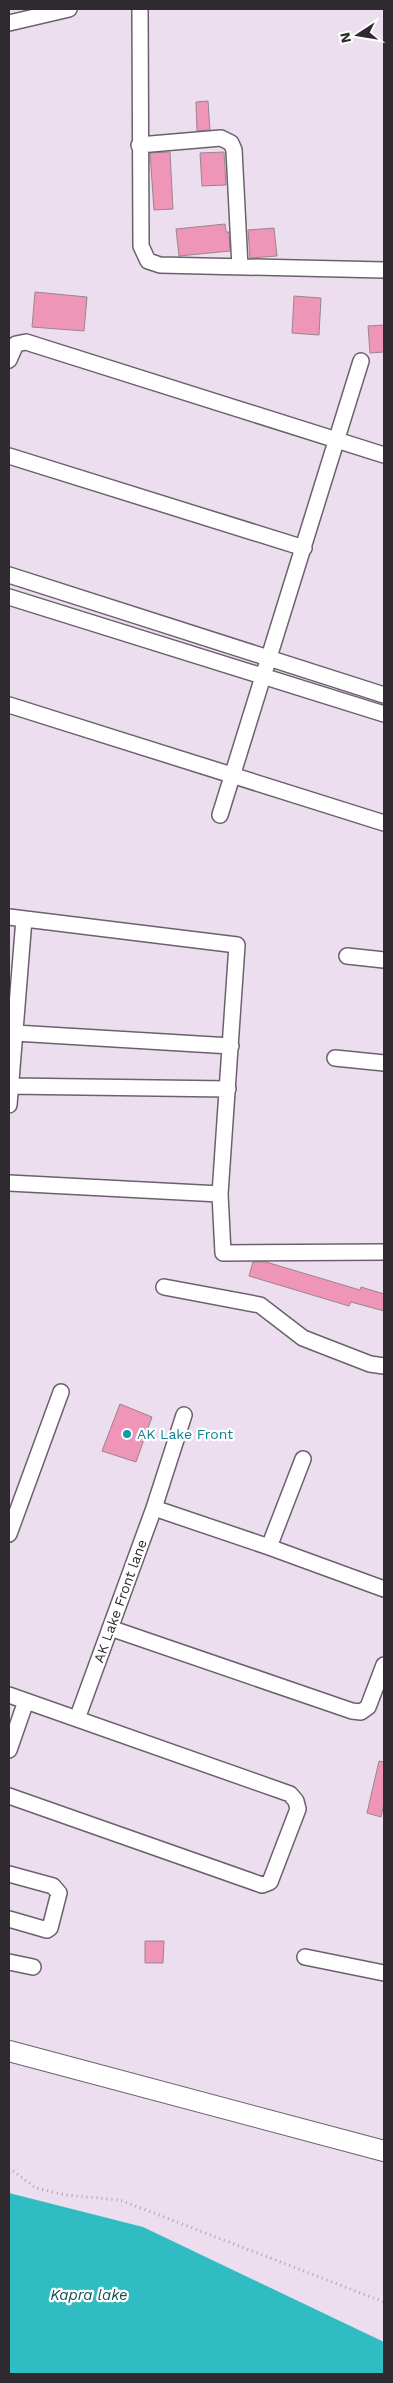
<svg xmlns="http://www.w3.org/2000/svg" width="393" height="2383" font-family="'Work Sans',sans-serif">
  <style>
    .water { fill: #2fbcc3 }
    .building { fill: #ef96b8; stroke: #9a858c }
    .lines { fill: none; stroke-linecap: round; stroke-linejoin: round }
    .street-casing { stroke: #6c606f; stroke-width: 18 }
    .secondary-casing { stroke: #6c606f; stroke-width: 22 }
    .path { stroke: #ada2af; stroke-width: 3; stroke-dasharray: 1 4; stroke-linecap: butt }
    .street { stroke: #fff; stroke-width: 15 }
    .secondary { stroke: #fff; stroke-width: 20 }
    .culture-dot { fill: #0f9aa8; stroke: #fff; stroke-width: 2 }
    .labels { text-anchor: middle; dominant-baseline: central; stroke-width: 4.5; stroke-linejoin: round; paint-order: stroke }
    .culture-label { font-size: 14px; fill: #0d838f; stroke: #fff; text-anchor: start }
    .street-label { font-size: 14px; fill: #2f2a30; stroke: #fff }
    .water-label { font-size: 15px; font-style: italic; fill: #144d51; stroke: #fff }
  </style>
  <rect width="100%" height="100%" fill="#ecdeee"/>
  <path class="water" d="M9,2193l134,34 241,115v32h-375z"/>
  <path class="building" d="M208,101l2,29 -13,1 -1,-29z
    M170,152l3,57 -19,1 -4,-57z
    M224,152l2,33 -24,1 -2,-33z
    M225,224l1,8h3l1,19 -51,5 -3,-27z
    M274,228l3,28 -27,2 -2,-28z
    M35,292l52,5 -3,34 -52,-4z
    M294,296l27,2 -2,37 -27,-2z
    M384,325v27l-14,1 -2,-27z
    M253,1262h13l94,28 1,-3 23,7v17l-33,-9 -2,4 -100,-30z
    M120,1404l32,13 -16,45 -34,-11z
    M379,1761l5,1v41l-3,14 -14,-4z
    M145,1941h19l-1,22h-18z"/>
  <g class="lines">
    <defs>
      <path id="street" d="M140,9l1,237 7,15 12,4 224,5
        M9,23l60,-14
        M139,145l82,-7 10,5 3,7 6,117
        M9,360l7,-16 10,-2 358,113
        M9,456l295,92
        M9,575l375,120
        M9,597l375,117
        M9,705l375,118
        M220,815l141,-454
        M9,917l228,28 -17,249 3,59 161,-1
        M347,956l37,4
        M15,1033l216,13
        M335,1058l49,5
        M10,1086l218,3
        M9,1105l15,-186
        M9,1183l211,11
        M164,1287l96,18 43,33 67,26 14,2
        M154,1508l115,39 115,42
        M9,1534l52,-142
        M269,1547l34,-88
        M110,1628l242,83 9,1 7,-5 16,-42
        M9,1695l281,99 6,7 2,8 -28,73 -8,3 -253,-89
        M77,1719l77,-211 30,-93
        M9,1750l17,-49
        M9,1874l44,12 6,7 -9,35 -3,2 -38,-11
        M305,1957l79,16
        M9,1962l24,5"/>
      <path id="secondary" d="M9,2051l375,100"/>
    </defs>
    <use href="#street" class="street-casing"/>
    <use href="#secondary" class="secondary-casing"/>
    <path class="path" d="M9,2168l27,20 30,7 54,5 264,102"/>
    <use href="#street" class="street"/>
    <use href="#secondary" class="secondary"/>
  </g>
  <circle class="culture-dot" cx="127" cy="1434" r="5"/>
  <g class="labels">
    <g class="culture-label">
      <text x="137" y="1434">AK Lake Front</text>
    </g>
    <g class="street-label">
      <text transform="translate(120 1601) rotate(-70)">AK Lake Front lane</text>
    </g>
    <g class="water-label">
      <text x="89" y="2295">Kapra lake</text>
    </g>
  </g>
  <rect width="393" height="2383" fill="none" stroke="#2f2a30" stroke-width="20"/>
  <g transform="translate(358 35) rotate(258)" stroke="#ffffff" stroke-width="4" paint-order="stroke">
  <path d="M0-4L9 19L0 12L-9 19Z" fill="#2f2a30"/>
  <text y="-8" font-size="14" font-weight="bold" text-anchor="middle" fill="#2f2a30">N</text>
  </g>
</svg>
